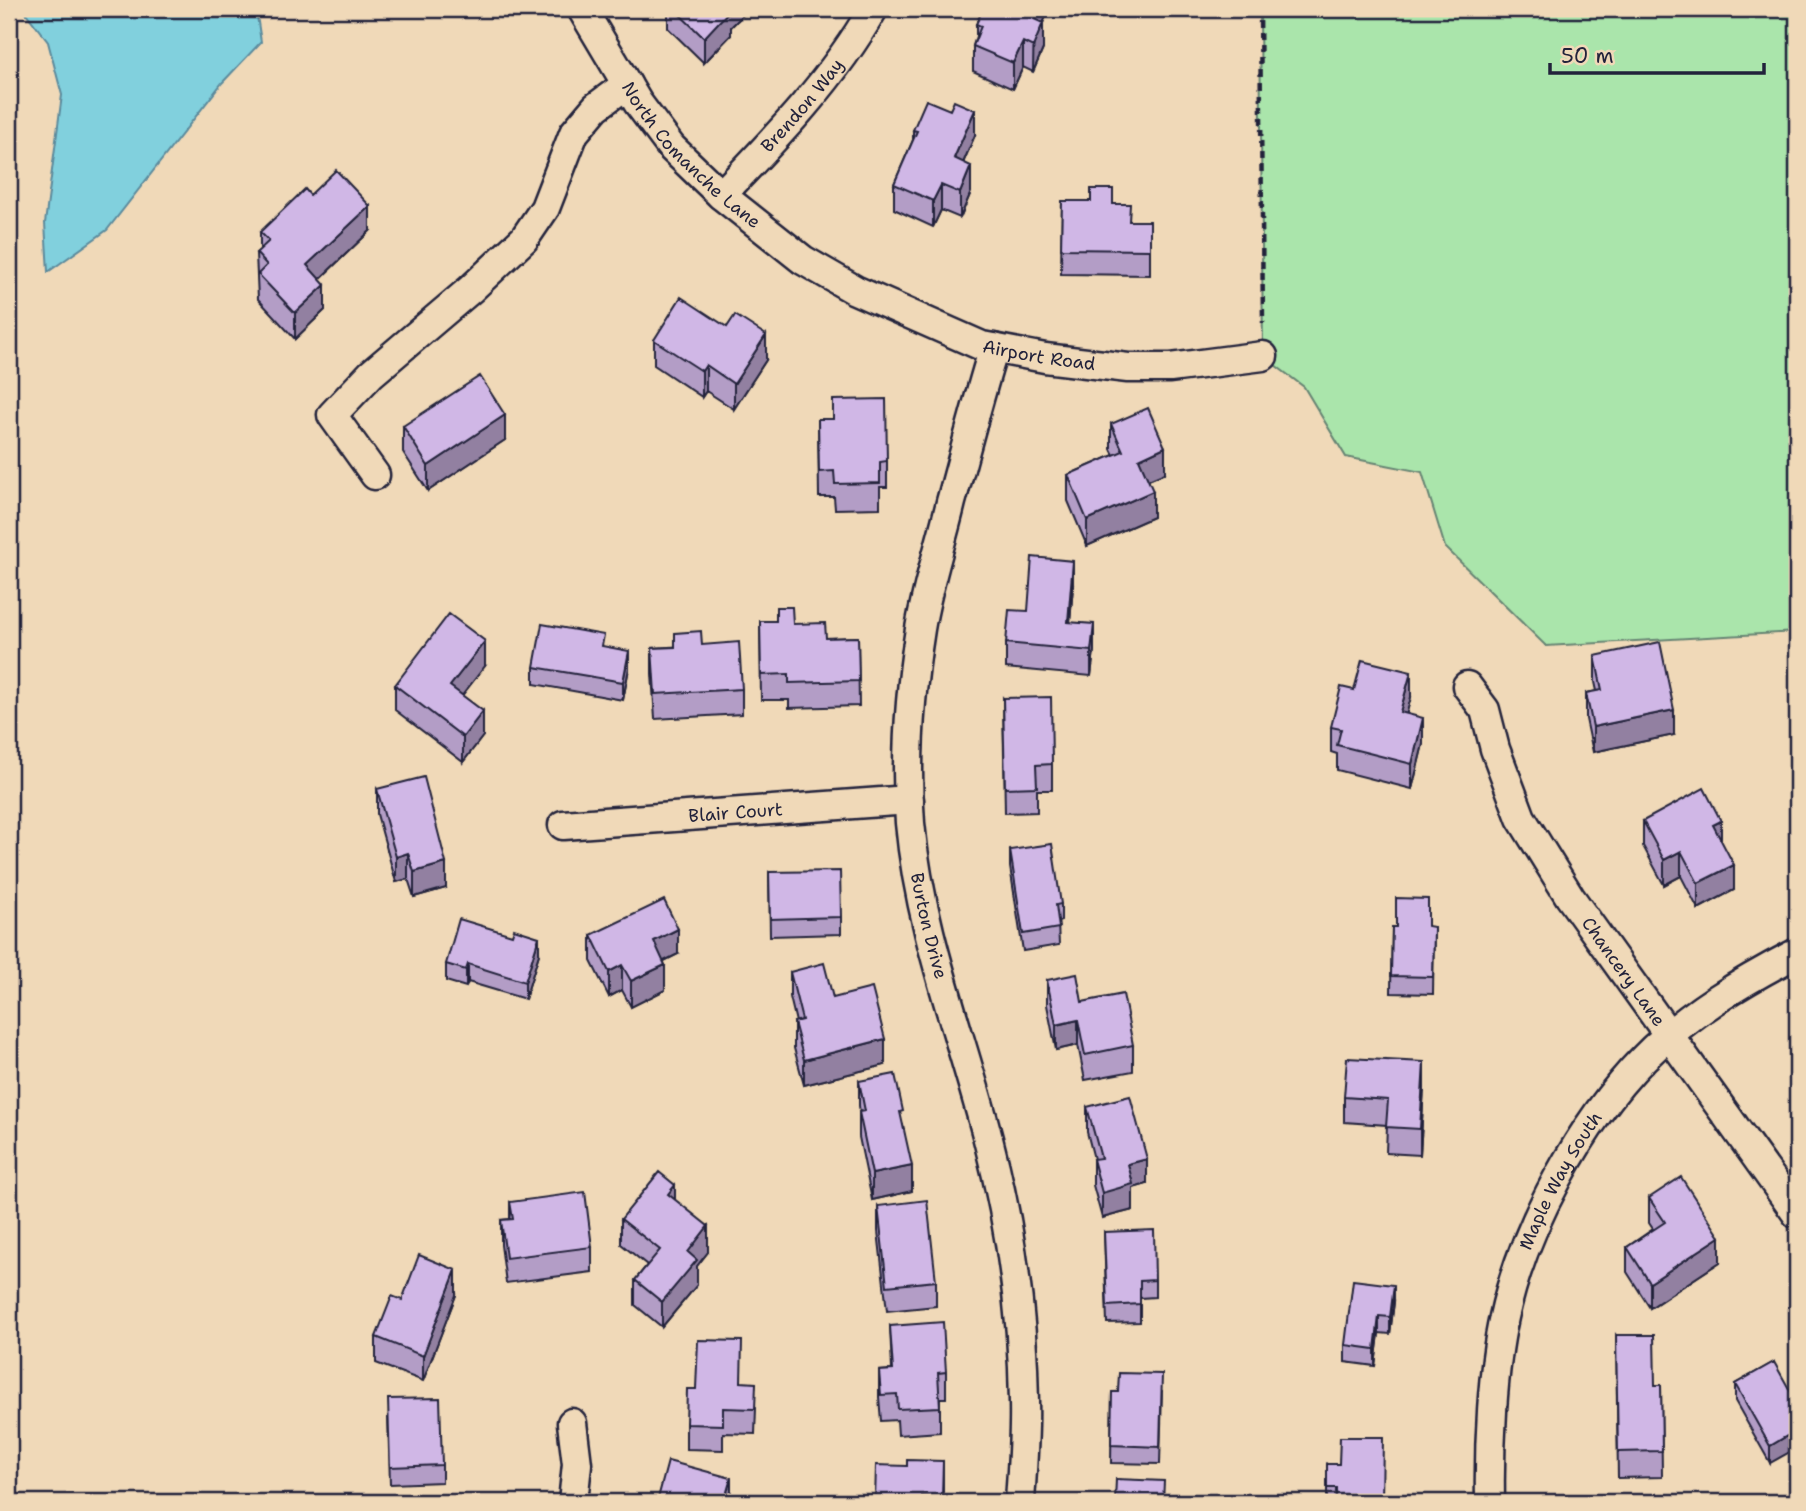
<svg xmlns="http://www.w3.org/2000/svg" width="1806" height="1511" font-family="'Shantell Sans',sans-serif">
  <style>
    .green { fill: #aae5ab; stroke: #668473; stroke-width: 2 }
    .water { fill: #81d0dd; stroke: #5b8a9c; stroke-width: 2 }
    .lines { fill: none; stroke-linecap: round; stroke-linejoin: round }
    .minor-casing { stroke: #22223b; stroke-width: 33 }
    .path { stroke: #22223b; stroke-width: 4.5; stroke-dasharray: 7 5; stroke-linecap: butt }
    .minor { stroke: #f0d9b8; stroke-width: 28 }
    .wall { fill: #b39dc6; stroke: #22223b; stroke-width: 2 }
    .shaded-wall { fill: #9280a1; stroke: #22223b; stroke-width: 2 }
    .building { fill: #d0b7e6; stroke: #22223b; stroke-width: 2 }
    .labels { text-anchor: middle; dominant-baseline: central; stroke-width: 5; stroke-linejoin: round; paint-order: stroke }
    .street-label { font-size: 18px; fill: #22223b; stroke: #f0d9b8 }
  </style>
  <rect width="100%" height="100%" fill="#f0d9b8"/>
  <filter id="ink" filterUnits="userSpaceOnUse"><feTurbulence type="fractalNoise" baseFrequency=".0143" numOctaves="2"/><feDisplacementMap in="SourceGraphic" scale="14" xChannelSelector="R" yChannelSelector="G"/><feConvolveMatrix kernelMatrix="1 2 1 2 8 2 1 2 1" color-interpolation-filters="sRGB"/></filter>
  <g filter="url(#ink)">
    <path class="green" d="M1260,9h537v623l-251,14 -101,-99 -23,-75 -76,-15 -42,-70 -41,-31z"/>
    <path class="water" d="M23,9h233l5,33 -39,41 -115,147 -59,42 -3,-49 17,-128 -14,-53z"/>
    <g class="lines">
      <defs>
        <g id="minor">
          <path id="s1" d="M582,9l56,94 33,44 50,48 82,65 52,30 127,56 63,12 83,10h42l93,-12"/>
          <path id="s2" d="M721,195c55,-57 113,-117 152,-186"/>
          <path id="s3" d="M994,348c-16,51 -29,103 -43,154 -10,42 -24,84 -31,127 -10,63 -15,130 -10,194 10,110 51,210 78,316 22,85 35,174 36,263 1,33 -2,67 -4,100"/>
          <path d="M375,475l-43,-60 39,-41 100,-85 53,-50 21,-31 29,-75 22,-26 31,-23"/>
          <path id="s4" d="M1467,686l18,24 10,39 26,69 49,79 227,317"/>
          <path id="s5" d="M563,825l346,-25"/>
          <path d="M572,1423l5,41 -4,38"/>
          <path id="s6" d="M1490,1502c-1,-56 2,-131 14,-185 19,-88 77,-195 140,-259 43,-44 99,-77 153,-105"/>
        </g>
      </defs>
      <use href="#minor" class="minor-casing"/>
      <path class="path" d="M1260,9l3,314"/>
      <use href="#minor" class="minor"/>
    </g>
    <path class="wall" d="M668,9h81l-18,18v8l-27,28 -36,-35z
      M1043,23v26l-10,23 -10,-5 -10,22 -40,-18v-25l3,-10v-12z
      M913,130l62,5 -12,28 8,29 -11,26 -19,-8 -8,17 -39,-18v-25l19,-44z
      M1062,201l51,3 17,17h20v54l-89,-1z
      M370,231l-50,48 5,31 -30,29 -37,-40 -2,-46 4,-3v-18z
      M654,340l112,20 -32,49 -28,-18 -4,6 -48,-32z
      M818,419l69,42v26h-7v21l-45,1 -1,-12h-15z
      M1111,424l54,49 -17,7 5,37 -66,29 -19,-45v-26l46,-20 -3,-6z
      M403,426l102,14 -77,51 -25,-39z
      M1073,586l-3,36 24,28 -3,26 -85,-8v-25l22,-32z
      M760,621l33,3 33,14 32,-1 1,69 -70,2v-8h-28z
      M702,645l40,44v25l-87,5 -3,-45v-26z
      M604,647l25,21 -6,32 -89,-16v-17z
      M1595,656l79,79 -81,17 -7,-33v-26l11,-2 -2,-9z
      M485,666l-23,29 21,41 -20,26 -68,-52v-25z
      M1354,690l57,7 -5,17 17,30 -11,45 -75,-19v-16l-6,-2v-25z
      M1003,698l49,66v26h-15v22l-32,1z
      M1797,738v55l-7,-28v-25z
      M377,789l69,99 -32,9 -6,-18 -12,3 -19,-68z
      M1643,821l78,21 13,48 -36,19 -17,-33 -17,9 -21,-39z
      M1010,850l51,54v17l-3,1 1,23 -36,6 -13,-84z
      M769,872l72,45v17l-71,2z
      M1392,927h42l-1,67 -42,-1z
      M591,935l87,19 -14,7 1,29 -34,17 -9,-17 -13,7 -18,-36z
      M539,954l-14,45 -57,-17 -2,5 -20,-6v-17z
      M790,972l43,26 52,67 -81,20 -10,-37v-26h2l-6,-25z
      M1047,980l35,22 51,43v26l-48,9 -7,-35 -22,5 -9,-45z
      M859,1081l44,44 9,66 -40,9 -13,-63v-25h1l-1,-6z
      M1424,1087l-4,68 -34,-2 1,-28 -43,-3v-25z
      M1087,1107l60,77 -14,4v22l-31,8 -9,-33v-26h1l-7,-27z
      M1649,1198l71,64 -70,46 -23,-36v-25l26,-18 -4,-6z
      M675,1200l33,52 -11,14v19l-35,42 -27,-22v-25l12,-15 -26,-21v-25z
      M510,1202l82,45v25l-86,11 -5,-38v-25l9,-1z
      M878,1206l58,75v25l-49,5 -9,-80z
      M1104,1232l51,48v17l-15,1v24l-33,1z
      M456,1295l-33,86 -47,-18v-26l26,-37z
      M1394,1302l-4,32 -11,-1 -4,33 -30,-4v-17z
      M890,1326l56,46v26h-6v34l-42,3 -1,-15 -16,1 -2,-24v-26l13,-1z
      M1616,1335l39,50h6l1,92 -44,1z
      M1774,1362l-4,101 -35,-62v-17z
      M742,1383l14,25 -1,26 -32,-1v17l-37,-1v-25l10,-35z
      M1162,1391l-2,73 -49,-1 1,-71z
      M388,1417l54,48v17l-52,2z
      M943,1461v41h-68l32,-36z
      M1327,1464l55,38h-55z"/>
    <path class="shaded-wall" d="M728,9h21l-18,18v8l-27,28v-25z
      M1039,9h11l-7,14v26l-10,23 1,-53z
      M1023,42v25l-10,22v-26z
      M975,110v25l-21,49v-26z
      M971,166v26l-11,26v-25z
      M941,185v25l-8,17v-26z
      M370,206v25l-63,60v-26z
      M325,285v25l-30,29v-26z
      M766,335v25l-32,49v-25z
      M706,365v26l-4,6v-26z
      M505,415v25l-77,51v-25z
      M1165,447v26l-26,11v-25z
      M1153,491v26l-66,29v-26z
      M1073,561v25l-5,62v-26z
      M1094,624v26l-3,26v-25z
      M485,641v25l-35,45v-25z
      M629,651v17l-6,32v-18z
      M1411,672v25l-11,41v-26z
      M1674,710v25l-81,17v-25z
      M483,711v25l-20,26v-25z
      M1423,718v26l-11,45v-25z
      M1721,821v25l-8,-21z
      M1681,851v25l-17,9v-25z
      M408,853v26l-12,3v-25z
      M446,863v25l-32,9v-25z
      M1734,865v25l-36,19v-26z
      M678,929v25l-24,12v-25z
      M539,937v17l-14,45v-17z
      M468,964v18l-2,5v-17z
      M622,965v25l-13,7v-25z
      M665,965v25l-34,17v-26z
      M1078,1020v25l-22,5v-25z
      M885,1039v26l-81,20v-25z
      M1424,1062v25l-4,68v-26z
      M1147,1159v25l-14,4v22l-31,8v-25l26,-29z
      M912,1166v25l-40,9v-26z
      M675,1185v26l-7,-17z
      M708,1226v26l-11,14v19l-35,42v-25l26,-50z
      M1720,1237v25l-70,46v-25z
      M456,1270v25l-33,86v-25z
      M1394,1285v17l-4,32v-17z
      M1379,1316v17l-4,33v-17z
      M1797,1430v18l-27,15v-17z
      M731,1478v24h-7z"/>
    <path class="building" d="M674,9h57l-27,29z
      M983,9h56l-5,10 9,4 -10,24 -10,-5 -10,21 -40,-17 8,-20 -5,-2z
      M926,100l24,10 4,-9 21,9 -21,48 17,8 -11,27 -19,-8 -8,16 -39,-17 23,-53 -4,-1z
      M336,170l34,36 -63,59 18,20 -30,28 -37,-39 9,-9 -11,-12 13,-12 -9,-9 45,-43 5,6z
      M1091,189h22v15h17l-1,17h21v29l-89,-1 1,-48h29z
      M681,297l46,30 8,-12 31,20 -32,49 -28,-19 -4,6 -48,-31z
      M480,376l25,39 -77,51 -25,-40z
      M886,399l1,62 -7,1v21l-45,1 -1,-13 -15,1 -1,-53h15v-19z
      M1148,408l17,39 -26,12 14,32 -66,29 -19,-45 55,-24 -12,-27z
      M1032,557l41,4 -5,61 26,2 -3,27 -85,-8 3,-33 19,1z
      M776,607h16l1,17 32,-1 1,15 32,-1 1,44 -70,2v-9l-28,1 -1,-54h16z
      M449,614l36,27 -35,45 33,25 -20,26 -68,-52z
      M542,624l62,11 -2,11 27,5 -6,31 -89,-15z
      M701,631l1,14 37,-3 3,47 -87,5 -3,-46 23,-1v-14z
      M1660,642l14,68 -81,17 -7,-34 16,-3 -7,-34z
      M1362,660l49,12 -11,40 23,6 -11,46 -75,-19 4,-16 -10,-2 10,-40 13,3z
      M1051,697l1,67 -16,1 1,22 -32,1 -2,-90z
      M1797,738v30l-7,-28z
      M424,777l22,86 -32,9 -6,-19 -12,4 -19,-68z
      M1704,788l17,33 -8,4 21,40 -36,18 -17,-32 -17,9 -21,-39z
      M1052,844l9,60 -5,1 3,23 -36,6 -13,-84z
      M840,871l1,46 -71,2 -1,-47z
      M1396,898l32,1v27l6,1 -1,50 -42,-1 1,-49h4z
      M664,900l14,29 -24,12 11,24 -34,16 -9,-16 -13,7 -18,-37z
      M459,919l53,16 2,-6 25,8 -14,45 -57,-18 -2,6 -20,-6z
      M824,963l9,35 39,-10 13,51 -81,21 -10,-38 8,-2 -12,-48z
      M1077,974l5,28 41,-8 10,51 -48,10 -7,-35 -22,5 -9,-45z
      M1347,1058l77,4 -4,67 -34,-2 2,-27 -44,-3z
      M895,1074l8,37 -3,1 12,54 -40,8 -13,-62 6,-1 -6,-30z
      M1130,1096l17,63 -19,5 5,20 -31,9 -9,-34 8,-1 -14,-51z
      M659,1172l16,13 -7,9 40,32 -20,26 9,8 -35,42 -27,-22 25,-30 -39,-31z
      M1681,1177l39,60 -70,46 -23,-36 38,-25 -16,-24z
      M585,1192l7,55 -86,11 -5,-38 12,-1 -3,-17z
      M927,1200l9,81 -49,5 -9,-80z
      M1154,1230l1,50 -15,1v23l-33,2 -3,-74z
      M419,1255l37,15 -33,86 -47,-19 16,-41 10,4z
      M1353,1280l41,5 -4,32 -11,-1 -4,33 -30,-4z
      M943,1322l3,50 -8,1 2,34 -42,2 -1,-15 -16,1 -2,-24 14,-1 -3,-44z
      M1616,1335h38l1,50h6l1,66 -44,1z
      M698,1340l44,1 -1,41 15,1 -1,26 -32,-1v17l-37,-1 1,-35h9z
      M1774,1362l23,41v27l-27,16 -35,-62z
      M1119,1373l43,1 -2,73 -49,-2 1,-53h6z
      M440,1398l2,67 -52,2 -2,-68z
      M1340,1437h43l-1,65h-46v-14h-9v-24h12z
      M907,1460l36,1 -1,36 -20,-1 -1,6h-46l1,-37 31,1z
      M668,1461l63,17 -7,24h-67z
      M1116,1479l48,2 -1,21h-48z"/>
  </g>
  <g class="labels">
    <g class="street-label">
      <text stroke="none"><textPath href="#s2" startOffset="121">Brendon Way</textPath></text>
      <text stroke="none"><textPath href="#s1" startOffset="184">North Comanche Lane</textPath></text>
      <text stroke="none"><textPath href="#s1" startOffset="595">Airport Road</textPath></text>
      <text stroke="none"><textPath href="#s5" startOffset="173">Blair Court</textPath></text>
      <text stroke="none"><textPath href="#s3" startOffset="590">Burton Drive</textPath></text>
      <text stroke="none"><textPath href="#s4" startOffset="329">Chancery Lane</textPath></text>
      <text stroke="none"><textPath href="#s6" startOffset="334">Maple Way South</textPath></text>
    </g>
  </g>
  <rect width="1806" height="1511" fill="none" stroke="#f0d9b8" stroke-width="35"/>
  <rect x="18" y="18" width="1771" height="1476" fill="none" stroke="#22223b" stroke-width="2.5" filter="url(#ink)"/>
  <path d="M1550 63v10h214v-10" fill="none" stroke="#22223b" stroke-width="3.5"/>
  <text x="1561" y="63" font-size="21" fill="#22223b" stroke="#f0d9b8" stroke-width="5" paint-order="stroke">50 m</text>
</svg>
